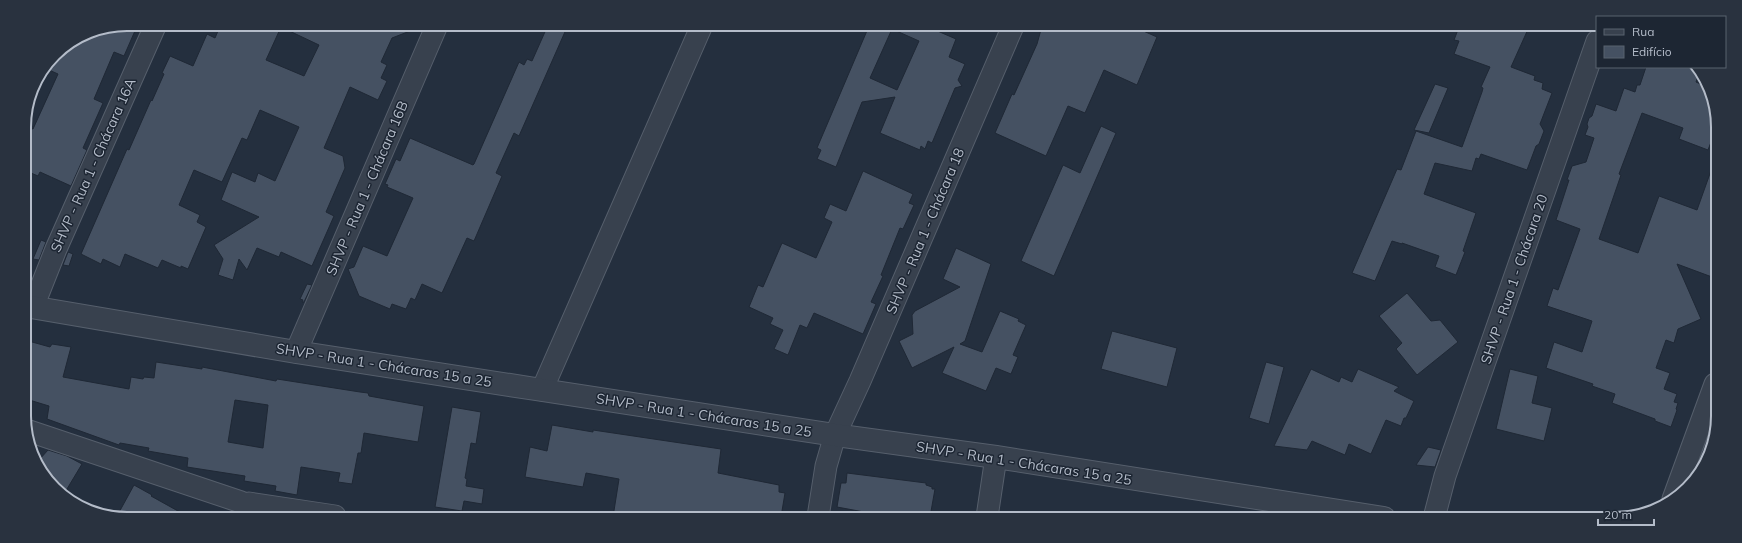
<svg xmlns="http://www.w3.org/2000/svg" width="1742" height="543" font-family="Mulish,sans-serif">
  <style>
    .building { fill: #455162; stroke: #1f2835; fill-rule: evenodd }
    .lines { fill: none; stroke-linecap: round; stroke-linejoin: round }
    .minor-casing { stroke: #565f6c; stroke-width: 23 }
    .tertiary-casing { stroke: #565f6c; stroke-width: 24 }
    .minor { stroke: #38414e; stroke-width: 21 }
    .tertiary { stroke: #38414e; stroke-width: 22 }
    .labels { text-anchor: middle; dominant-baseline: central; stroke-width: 3; stroke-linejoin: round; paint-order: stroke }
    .street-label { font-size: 14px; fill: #b4bcc9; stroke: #1d2633 }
    .rim { fill: none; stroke: #b4bcc9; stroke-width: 2 }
  </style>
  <rect width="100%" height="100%" fill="#242f3e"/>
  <path class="building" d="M127,24h11l-14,32 -10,-4 -20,47 9,4 -20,45 4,2 -16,36 -31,-14 -2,4 -14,-6v-44l9,3 25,-55 -9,-4 8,-18 31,-20z
    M221,24l201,1 1,1 -31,12 -11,24 6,3 -6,13 6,3 -9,19 -28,-13 -26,61 19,8 2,12 -19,44 8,4 -22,50 -31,-14 -2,5 -22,-9 -10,22 -8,-11 -6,21 -15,-5 5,-16 -9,-14 45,-28 -38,-17 11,-28 23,10 3,-9 17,8 24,-54 -39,-17 -13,30 -5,-2 -20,44 -28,-12 -15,35 21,10 -3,7 9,5 -18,42 -7,-3v2l-19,-8 -4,8 -33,-14 -5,13 -17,-8 -2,5 -20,-10 46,-105 2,1 22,-50 1,1 12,-27 -2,-1 8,-17 23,10 14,-32 8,4zM281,27l38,18 -15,31 -38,-16z
    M548,25h20l-49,111 -5,-3 -18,40 6,3 -28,65 -7,-3 -25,55 -20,-9 -7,16 -4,-2 -5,11 -14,-5 -2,5 -31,-13 -11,-27 6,-2 9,-21 24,10 26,-58 -26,-11 1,-2 -3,-1 11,-25 4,2 10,-23 63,27 1,-1 45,-102 5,3 3,-6 5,2z
    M869,26h57l30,13 -7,18 16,7 -7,16 4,6 -7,2 -23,55 -4,-2 -3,8 -4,-3 -1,4 -40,-17 15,-36 -33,5 -26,65 -19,-8 4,-9 -4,-2zM892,29l27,12 -22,49 -27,-12z
    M1042,26h90l25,11 -20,48 -33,-15 -19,43 -17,-7 -22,50 -51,-23 17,-39 2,1 23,-51z
    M1459,27h70l-18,40 24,9 -1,4 9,3 -1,6 10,4 -12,31 4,7 -5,13 -3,2 -9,24 -46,-16 -2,5 -3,-1 -4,13 -37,-8 -11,31 52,19 -13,38 2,1 -9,23 -21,-8 4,-11 -37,-13v1l-10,-3 -17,40 -23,-8 45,-104 4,1 15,-39 46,16 20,-55 1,-4 -2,-1 9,-20 -36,-13 5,-13 -5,-1z
    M1646,67h49l4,7 -3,8 9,4 11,21v22l-8,21 -29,-11 4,-11 -41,-15 -23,61 2,1 -22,64 39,14 21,-57 38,14 16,-45h3l-1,102 -3,10 -35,-13 24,55 -23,10 -4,14 -8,-3 -10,28 14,5 -6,16 13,5 -3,8 4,1 -2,6 1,1 -6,17 -16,-6v-2l-43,-16 3,-9 -23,-8 1,-2 -47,-16 8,-26 28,10 10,-31 -45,-15 6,-18 5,2 22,-61 -24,-9 13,-40h-2l5,-14 14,-4 8,-24 -9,-3 3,-8 -1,-3 2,-6 3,-2 4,-12 20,7 8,-23 11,4 2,-7h3z
    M1435,84l13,4 -19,45 -15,-3z
    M1101,126l15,7 -62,143 -33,-15 42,-96 17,8z
    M863,171l50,23 -4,9 5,2 -11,24 -3,-1 -19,47 2,1 -12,26 5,2 -13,30 -49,-21 -7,15 -7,-3 -12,30 -14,-6 9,-19 -13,-6 3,-6 -24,-11 9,-22 5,2 19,-44 34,15 16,-36 -8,-4 6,-14 16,7z
    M41,240l5,2 -7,18 -6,-1z
    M956,248l35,16 -26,77 -5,3 22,8 18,-41 19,8 -1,2 8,4 -13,30 5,2 -7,17 -15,-6 -10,23 -44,-18 12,-26 -42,21 -13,-27 14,-7 -1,-19 3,-4 45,-24 -17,-8z
    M68,252l5,2 -4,12 -6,-1z
    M307,284l5,1 -8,17h-2l1,-2 -3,-1z
    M1407,293l24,28 9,-1 18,22 -41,33 -21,-26 6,-6 -23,-27z
    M1112,331l65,17 -10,39 -66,-18z
    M25,340l25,7 2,-3 19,3 -8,30 66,12 2,-12 12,2 1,-2 10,1 2,-16 46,7v-2l74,14 1,-2 83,13 8,1 1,3 55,10 -6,36 -54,-9 -3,20h-3l-6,31 -14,-2 2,-9 -39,-6 -4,28 -22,-4 1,-5 -32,-5 1,-5 -58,-9 1,-9 -40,-7 1,-3 -29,-5 -1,2 -72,-26 2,-13 -23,-7zM235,400l33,5 -5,43 -35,-6z
    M1266,362l18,5 -15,57 -20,-6z
    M1311,369l28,13 2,-5 11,5 6,-13 41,18 -5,4 20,10 -8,17h-2l-3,8 -15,-6 -15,34 -22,-10 -4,11 -33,-14 -5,9 -33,-4z
    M1510,369l28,7 -6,27 20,5 -8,33 -48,-12z
    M452,407l29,5 -5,32 -5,-1 -6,35 2,1 -1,7 18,3 -2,15 -18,-3 -2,10 -27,-4z
    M552,425l41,7v-2l128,19 -3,24 61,12v7l6,1 -4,24h-168l6,-38 -33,-6 -3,14 -58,-10 5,-30 17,4z
    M1428,447l13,3 -6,17 -19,-2z
    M48,450l19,6 15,8 -18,30 -10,-5 -15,-29z
    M847,473l79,10v2l6,2v2h3l-5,28h-39l-54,-10 4,-24h5z
    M134,485l18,10 -1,1 36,20h-70z"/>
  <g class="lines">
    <defs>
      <path id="minor" d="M33,307l23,-58 100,-225
        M296,352l141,-327
        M542,390l160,-365
        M29,431l212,71 24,14
        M1673,499l42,-115
        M249,503l86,13
        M818,517l8,-51 9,-31 25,-54 153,-355
        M987,517l9,-60
        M1434,518l11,-42 152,-435"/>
      <path id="tertiary" d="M25,306l271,46 246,38 293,45 161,22 388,61"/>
    </defs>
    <use href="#minor" class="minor-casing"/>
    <use href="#tertiary" class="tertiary-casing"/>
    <use href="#minor" class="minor"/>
    <use href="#tertiary" class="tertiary"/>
  </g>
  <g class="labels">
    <g class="street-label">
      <text transform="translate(93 165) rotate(-66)">SHVP - Rua 1 - Chácara 16A</text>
      <text transform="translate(367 188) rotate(-67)">SHVP - Rua 1 - Chácara 16B</text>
      <text transform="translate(925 231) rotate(-67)">SHVP - Rua 1 - Chácara 18</text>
      <text transform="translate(1514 279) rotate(-71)">SHVP - Rua 1 - Chácara 20</text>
      <text transform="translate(384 365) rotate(9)">SHVP - Rua 1 - Chácaras 15 a 25</text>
      <text transform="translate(704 415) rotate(9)">SHVP - Rua 1 - Chácaras 15 a 25</text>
      <text transform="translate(1024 463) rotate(9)">SHVP - Rua 1 - Chácaras 15 a 25</text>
    </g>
  </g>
  <path d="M0 0H1742V543H0ZM127 31H1615A96 96 0 0 1 1711 127V416A96 96 0 0 1 1615 512H127A96 96 0 0 1 31 416V127A96 96 0 0 1 127 31Z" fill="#29323f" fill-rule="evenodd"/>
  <path class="rim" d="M127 31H1615A96 96 0 0 1 1711 127V416A96 96 0 0 1 1615 512H127A96 96 0 0 1 31 416V127A96 96 0 0 1 127 31Z"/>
  <rect x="1596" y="16" width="130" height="52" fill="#1d2633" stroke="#59626f"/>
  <rect x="1604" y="29" width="20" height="6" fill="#38414e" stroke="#59626f"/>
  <text x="1632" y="36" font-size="12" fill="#b4bcc9">Rua</text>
  <rect x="1604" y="46" width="20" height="12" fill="#455162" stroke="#59626f"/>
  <text x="1632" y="56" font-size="12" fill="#b4bcc9">Edifício</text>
  <path d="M1598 519v6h56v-6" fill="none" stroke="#b4bcc9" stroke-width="2"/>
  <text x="1604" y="519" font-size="12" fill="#b4bcc9" stroke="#1d2633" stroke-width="3" paint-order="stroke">20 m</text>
</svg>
